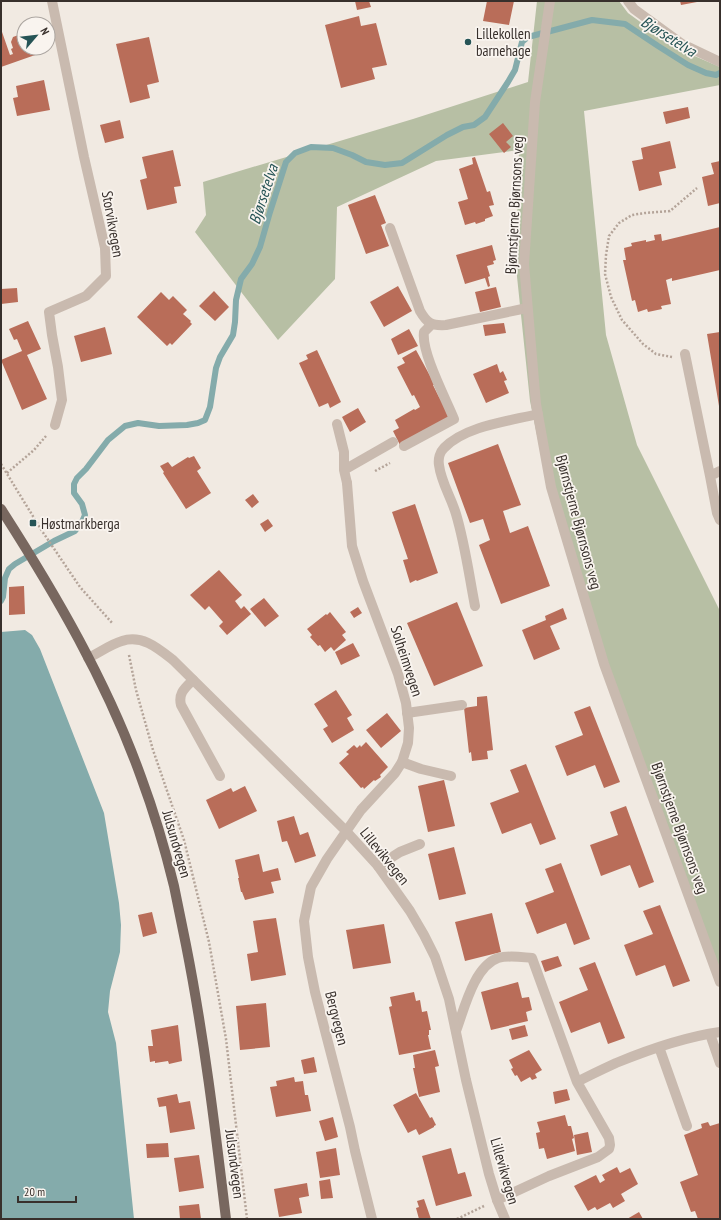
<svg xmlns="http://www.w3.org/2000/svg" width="721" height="1220" font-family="'PT Sans Narrow',sans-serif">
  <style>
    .green { fill: #b7bfa4 }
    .water { fill: #84abab }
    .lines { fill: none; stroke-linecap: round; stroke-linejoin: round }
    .stream { stroke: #84abab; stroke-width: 6 }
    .building { fill: #b96d59 }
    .path { stroke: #b4a499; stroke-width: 2.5; stroke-dasharray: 2 2; stroke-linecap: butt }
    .lane { stroke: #c9baaf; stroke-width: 10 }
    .street { stroke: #c9baaf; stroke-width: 10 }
    .primary { stroke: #78675f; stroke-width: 10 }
    .poi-dot { fill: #265456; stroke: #f9f4ef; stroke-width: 1.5 }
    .labels { text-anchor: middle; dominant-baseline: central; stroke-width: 3.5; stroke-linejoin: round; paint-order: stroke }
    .poi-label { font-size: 15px; fill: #38302c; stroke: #f9f4ef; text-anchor: start }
    .street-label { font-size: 15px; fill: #38302c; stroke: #f9f4ef }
    .water-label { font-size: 16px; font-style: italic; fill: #265456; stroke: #f9f4ef }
  </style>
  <rect width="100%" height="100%" fill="#f1eae2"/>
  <path class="green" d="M537,1h82l9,12 48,35 44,19v18l-136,26 22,224 31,110 83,166v371l-116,-318 -58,-185 -16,-78 -14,-134 3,-117 -83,11 -99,46 -2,72 -57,61 -83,-108 11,-17 -3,-33 210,-63 115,-37z"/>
  <path class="water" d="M25,630l7,5 8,14 64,164 15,90 2,22 -1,27 -10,39 -2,21 8,31 18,176h-133v-587z"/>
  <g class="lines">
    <path class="stream" d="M1,601l2,-4 2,-19 4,-9 6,-5 39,-23 21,-10 7,-9 3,-7 -3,-11 -8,-11v-9l3,-6 9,-9 22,-29 17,-14 13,-3 21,3 28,-1 11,-2 7,-3 5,-13 6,-39 4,-11 13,-22 2,-13 1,-22 5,-21 11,-15 8,-17 10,-35 16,-50 9,-9 16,-6 22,1 19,7 14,7 19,3 17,-2 45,-28 16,-8 11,-2 11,-8 23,-35 7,-12 7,-28 6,-5 64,-17 33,4 33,22 30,19 18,8 10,2 4,-2"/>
  </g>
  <path class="building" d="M355,1h14l2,6 -14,3z
    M487,1h27l-5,24 -26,-4z
    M680,1h17v1l-16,3z
    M359,16l2,10 15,-3 11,42 -15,3 3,11 -34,9 -16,-63z
    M1,29l9,26 3,-1 -2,-5 2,-1 -2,-6 2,-5 11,-4v15h12l2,6 -37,13z
    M149,37l10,45 -12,3 3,13 -20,5 -14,-59z
    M44,80l6,30 -33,6 -4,-18 5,-1 -2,-11z
    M688,107l2,11 -24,6 -3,-12z
    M120,120l4,18 -19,5 -5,-18z
    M503,123l10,13 -7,6 5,5 -7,6 -15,-19z
    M670,141l6,27 -17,4 3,13 -23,6 -7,-30 11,-2 -2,-11z
    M173,150l8,36 -7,1 3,16 -30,7 -7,-30 7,-2 -5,-21z
    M475,157l12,35 3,-1 4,14 -5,1 4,10 -8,3v2l-9,3 -1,-2 -10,3 -7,-23 10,-3 -9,-30 14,-5 -1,-6z
    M720,161v42l-12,3 -6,-29 12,-3 -3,-11z
    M375,195l11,28 -5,2 8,21 -23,8 -18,-49z
    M720,227v43l-48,11v-3l-6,2 5,24 -10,2 1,3 -14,3 -1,-3 -9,3 -3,-12 -3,1 -9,-41h3l-2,-12 8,-2 -1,-3 15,-3v2l9,-2 -1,-5 7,-1 1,7z
    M492,245l4,15 -3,1 1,3 -7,2 3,10 -2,1 2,9 -2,1 -3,-9 -20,6 -9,-29z
    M398,286l14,25 -28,16 -14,-25z
    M496,287l5,20 -21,5 -5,-20z
    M17,288l1,14 -17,2v-15z
    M214,291l15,16 -14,14 -16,-15z
    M161,292l8,8 4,-4 14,14 -4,4 8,7 -1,1 2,2 -20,21 -2,-2 -3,3 -30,-29z
    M28,321l13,28 -14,6 20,44 -25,11 -21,-50 21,-9 -5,-12 -3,1 -5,-11z
    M504,323l2,10 -21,3 -2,-11z
    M105,327l7,27 -31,8 -7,-26z
    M409,329l9,17 -20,9 -7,-16z
    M720,332v74h-1l-12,-72z
    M317,350l24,52 -11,6 -2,-5 -9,4 -20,-44 9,-4 -2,-4z
    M416,350l19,35h-2l6,12 13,20 -52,28 -7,-14 6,-3 -4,-8 19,-11 1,1 5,-3 -6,-12 -2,1 -15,-29 8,-4 -3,-5z
    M497,364l3,9 3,-2 4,9 -3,1 5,12 -23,10 -13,-29z
    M358,408l8,14 -16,10 -8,-15z
    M498,444l23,61 -18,6 7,22 18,-7 22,60 -49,18 -22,-59 11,-5 -7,-21 -13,4 -22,-60z
    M194,456l7,12 -4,3 14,22 -25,16 -23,-36 1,-1 -4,-6 8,-4 4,5 16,-10 1,1z
    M253,494l6,8 -7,6 -7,-8z
    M415,504l23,69 -21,8 -1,-1 -6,3 -7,-23 5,-1 -16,-47z
    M268,519l5,7 -8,6 -5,-8z
    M219,570l23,25 -7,6 6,8 3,-3 7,8 -24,21 -8,-9 4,-4 -14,-16 -4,4 -15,-15z
    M24,586l1,28 -16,1v-28z
    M264,598l15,18 -14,11 -15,-18z
    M457,602l26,64 -49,20 -27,-63z
    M358,607l4,6 -8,5 -4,-6z
    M563,608l4,11 -17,7 10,23 -26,11 -12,-30 24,-10 -1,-4z
    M330,612l16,20 -4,3 4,5 -12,11 -3,-4 -6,5 -5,-7 -2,1 -8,-9 2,-2 -5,-6 19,-15 1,1z
    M353,643l7,13 -19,9 -6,-13z
    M336,690l16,25 -5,3 7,12 -22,13 -9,-14 5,-3 -14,-22z
    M487,696l6,54 -6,1 1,8 -16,2 -1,-9 -2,1 -5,-45 13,-2v-9z
    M590,706l30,76 -16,6 -9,-23 -28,11 -12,-30 28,-11 -9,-23z
    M387,713l14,18 -20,17 -15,-18z
    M366,742l22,25 -8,8 1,2 -6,4 -1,-1 -10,9 -1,-2 -2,1 -22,-25 10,-9 -3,-2 8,-7 3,3 3,-3 1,2z
    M526,764l30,75 -16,6 -9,-22 -29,11 -12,-31 29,-11 -9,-22z
    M444,780l11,46 -27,6 -10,-46z
    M245,786l12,25 -38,18 -13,-29 25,-12 2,4z
    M626,806l28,76 -15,6 -9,-23 -29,11 -11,-31 28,-10 -8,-23z
    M294,816l6,19 8,-3 8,24 -21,7 -8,-22 -5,1 -5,-21z
    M454,847l12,47 -27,6 -11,-46z
    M259,854l4,18 15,-4 3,12 -10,2 3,11 -29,7 -3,-8h-1l-3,-14h1l-4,-18z
    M561,863l29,76 -16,6 -8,-22 -29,11 -12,-31 29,-11 -9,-23z
    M660,905l30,76 -17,6 -8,-22 -29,11 -12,-31 29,-11 -10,-23z
    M152,912l5,21 -14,4 -5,-22z
    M492,913l9,39 -36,9 -10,-39z
    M276,918l10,57 -35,6 -4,-27 11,-2 -5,-31z
    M384,924l7,39 -38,6 -7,-39z
    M558,956l4,10 -17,6 -4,-11z
    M595,962l30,76 -17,6 -8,-22 -29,11 -12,-31 29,-12 -9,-22z
    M518,982l4,16 7,-1 3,13 -6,2 2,9 -37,9 -10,-38z
    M414,992l2,9 4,-1 2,12 5,-1 4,19h-2v5h-1l3,14 -32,6 -10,-48 3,-1 -2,-9z
    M266,1003l4,44 -30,3 -4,-44z
    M178,1025l4,36 -13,3 -1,-3 -13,2v-2l-5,1 -2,-16h5l-2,-16z
    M525,1025l3,11 -16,4 -3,-11z
    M435,1050l4,16 -4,1 5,25 -21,5 -6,-29h2l-2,-13z
    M529,1050l13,20 -7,4 2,4 -5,2 -2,-3 -9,5 -4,-7 -2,1 -4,-7 2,-1 -4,-8z
    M314,1057l3,15 -13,2 -3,-14z
    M294,1077l1,5 8,-1 2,14h3l3,16 -35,6 -6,-30 7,-1 -1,-5z
    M567,1089l3,11 -15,4 -2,-12z
    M416,1093l14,25 2,-1 4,8 -2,1v1l-15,8 -3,-6 -8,4 -15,-28z
    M177,1094l2,9 11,-2 5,28 -25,4 -4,-27 -7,1 -2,-9z
    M565,1115l3,11h3l3,12 -2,1 3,12 -28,8 -3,-11 -5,1 -3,-16 4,-1 -3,-10z
    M333,1117l5,20 -13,4 -6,-20z
    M708,1122l2,4 10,-3v96h-22l-3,-8 -4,1 -11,-30 18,-7 -14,-40 18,-7 -1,-4z
    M588,1132l4,20 -15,3 -3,-20z
    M168,1143l1,14 -22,1 -1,-14z
    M336,1148l4,27 -20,3 -4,-26z
    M451,1148l7,26 7,-2 7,24 -36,10 -14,-50z
    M199,1155l5,33 -25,4 -5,-34z
    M617,1167l3,6 10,-5 8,16 -17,10 4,7 -12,7 -3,-5 -13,7 -2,-3 -7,4 -14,-25 22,-11 4,8 5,-3 -3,-5z
    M330,1179l3,19 -12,1 -2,-18z
    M307,1183l2,13 -10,2 3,15 -23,4 -5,-28z
    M424,1199l7,20h-12l-3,-11 3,-1 -2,-6z
    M199,1204l2,15h-21l-1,-13z
    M639,1212l4,7h-16z"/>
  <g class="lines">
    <path class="path" d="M672,357l-16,-3 -13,-10 -21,-24 -11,-23 -6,-23 1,-19 3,-19 10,-13 13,-8 13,-2 25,-2 27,-23
      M1,464l41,67 38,56 33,37
      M375,471l15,-8
      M7,473l27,-23 12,-14
      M129,655l7,35 17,60 31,90 25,102 17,97 21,180
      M457,1219l27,-13"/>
    <path class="lane" d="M390,228l30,83c7,12 11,15 26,14l81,-17
      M685,354l25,122 7,37 3,7
      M337,424l7,28v18l3,13
      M404,446l50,-27c-8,-20 -33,-67 -30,-87l8,-8
      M344,470l49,-28
      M710,476l10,-5
      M475,606c-6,-31 -10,-62 -19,-92 -5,-17 -15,-32 -17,-49 -1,-6 1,-13 5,-17 21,-22 65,-27 94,-34
      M193,680c-8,8 -15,13 -12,25l39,71
      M407,713l55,-8
      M402,762l19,7 30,7
      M378,866l22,-14 20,-8
      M456,1031c8,-21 18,-65 42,-73 11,-3 22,-1 34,0l45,124
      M710,1034l10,29
      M659,1047l28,79
      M497,1200l52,-24 49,-19 11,-8 1,-4 -1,-7 -32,-56c13,-7 26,-13 39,-19 34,-14 68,-26 104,-31"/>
    <path class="street" d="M52,1l32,156 21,91 1,28 -20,20 -37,16 3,23 6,32 4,33 -7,25
      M550,1l-15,101 -11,162 12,140 15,83 53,177 116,318
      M628,1l6,8 48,35 38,18
      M347,483l5,63 11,35 35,93 8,29 3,25 -1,15 -6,19 -7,11 -34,37 -34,49 -16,28 -7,34 4,36 7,35 35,135 5,24 17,68
      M88,658c11,-5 23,-14 34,-17 20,-7 37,8 51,19l173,171 32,35 32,45 14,24 11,22 14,42 17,81 23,94 8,26 8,19"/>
    <path class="primary" d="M1,509c54,84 106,173 140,268 13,35 24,72 33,109 4,19 8,40 12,59 18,91 29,182 40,274"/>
  </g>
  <g class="poi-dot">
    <circle cx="468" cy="42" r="4"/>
    <rect x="29" y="519" width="8" height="8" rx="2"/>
  </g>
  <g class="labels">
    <g class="poi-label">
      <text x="476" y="33">Lillekollen<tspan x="476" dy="17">barnehage</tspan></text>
      <text x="41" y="523">Høstmarkberga</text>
    </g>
    <g class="street-label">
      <text transform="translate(514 205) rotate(-87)">Bjørnstjerne Bjørnsons veg</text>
      <text transform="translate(113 224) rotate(80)">Storvikvegen</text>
      <text transform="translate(579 522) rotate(75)">Bjørnstjerne Bjørnsons veg</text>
      <text transform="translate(407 661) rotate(72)">Solheimvegen</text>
      <text transform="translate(680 828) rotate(70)">Bjørnstjerne Bjørnsons veg</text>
      <text transform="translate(177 844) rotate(74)">Julsundvegen</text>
      <text transform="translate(385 856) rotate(51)">Lillevikvegen</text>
      <text transform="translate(337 1018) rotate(76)">Bergvegen</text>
      <text transform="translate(235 1164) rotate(83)">Julsundvegen</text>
      <text transform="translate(505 1171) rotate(74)">Lillevikvegen</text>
    </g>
    <g class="water-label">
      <text transform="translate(669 36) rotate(32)">Bjørsetelva</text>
      <text transform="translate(263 194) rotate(-72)">Bjørsetelva</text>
    </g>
  </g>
  <rect width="721" height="1220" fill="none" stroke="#38302c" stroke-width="4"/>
  <g transform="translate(36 36) rotate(62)"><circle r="19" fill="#f9f4ef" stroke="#aca6a1"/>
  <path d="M0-3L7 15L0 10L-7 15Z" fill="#265456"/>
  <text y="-6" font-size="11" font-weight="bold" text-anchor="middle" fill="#38302c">N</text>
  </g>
  <path d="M18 1196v6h58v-6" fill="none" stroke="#38302c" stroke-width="2"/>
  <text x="24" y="1196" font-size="12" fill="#38302c" stroke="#f9f4ef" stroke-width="3" paint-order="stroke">20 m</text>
</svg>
